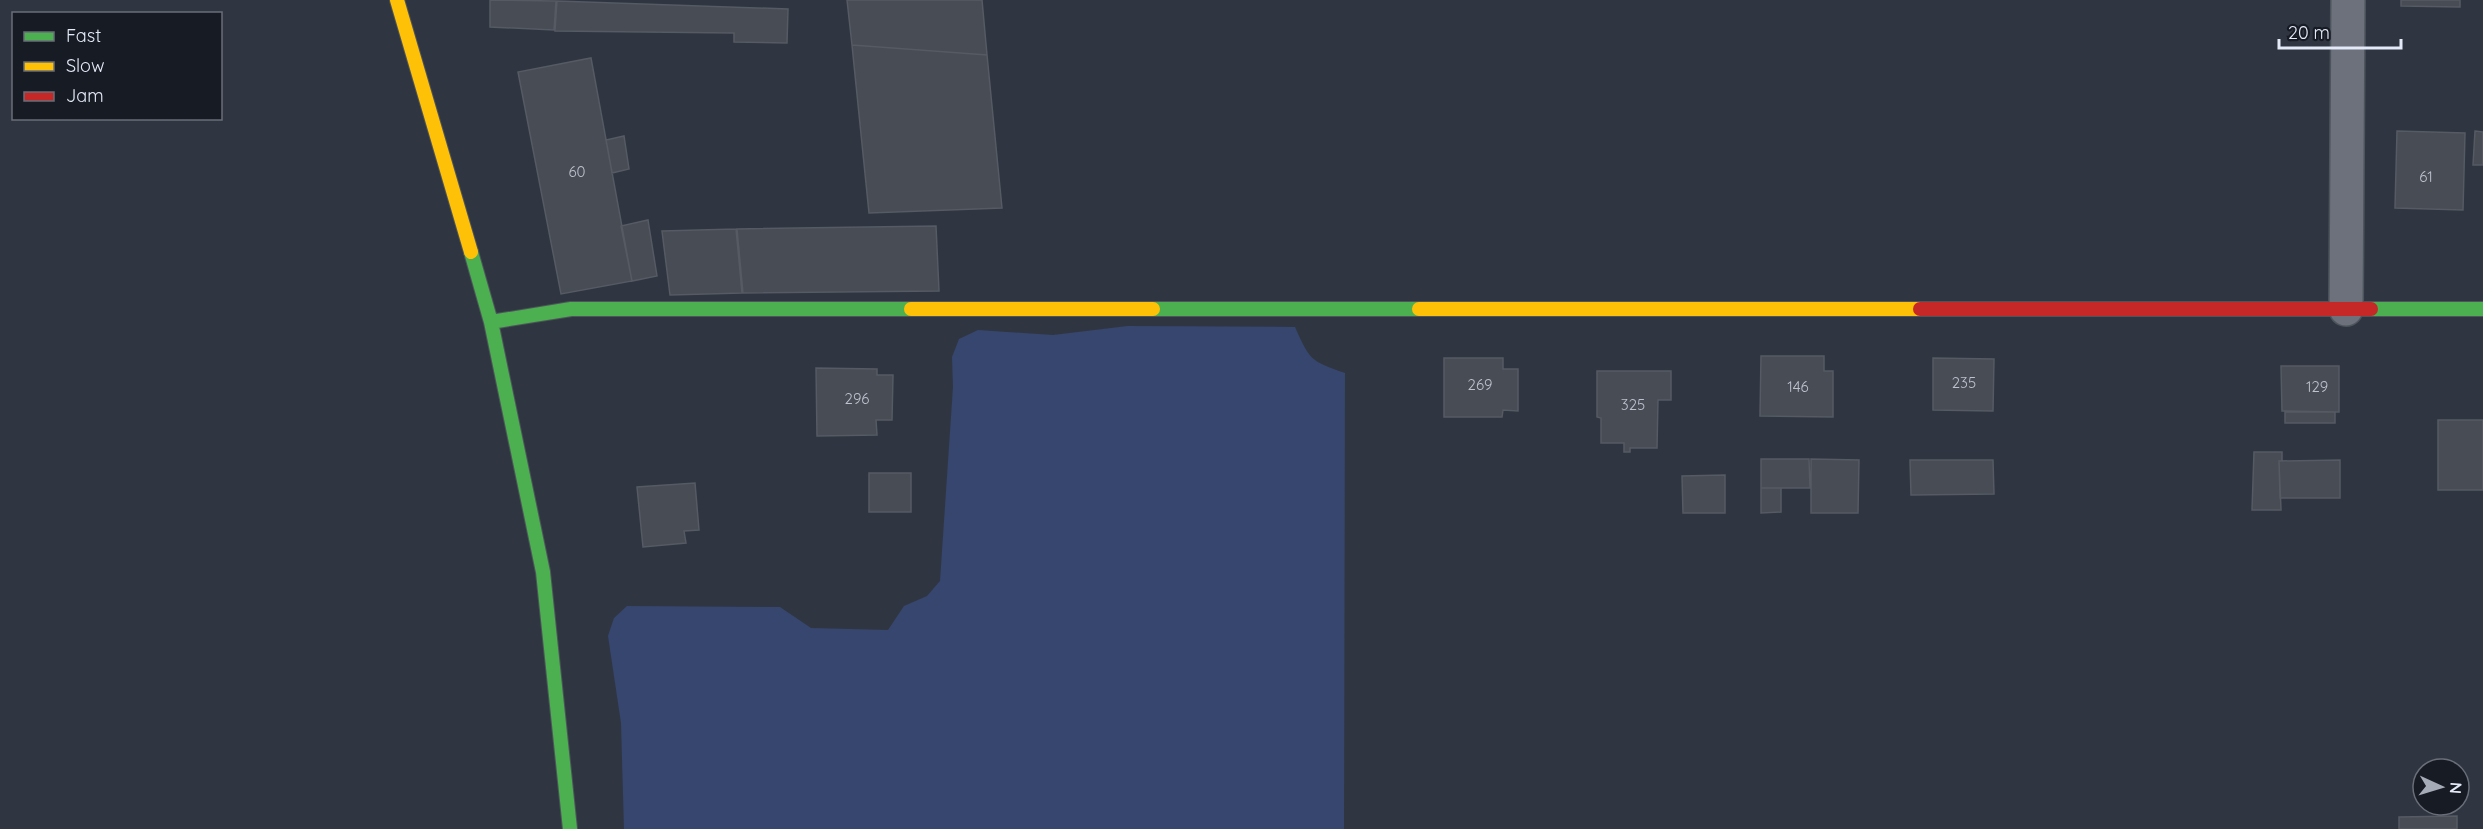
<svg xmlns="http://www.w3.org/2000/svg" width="2483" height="829" font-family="Quicksand,sans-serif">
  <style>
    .green { fill: #36466e }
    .building { fill: #474c55; stroke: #555a63; stroke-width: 1.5 }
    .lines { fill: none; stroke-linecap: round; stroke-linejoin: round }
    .street-casing { stroke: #4e545c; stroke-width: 36 }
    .fast-casing { stroke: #4e545c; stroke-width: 16 }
    .slow-casing { stroke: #4e545c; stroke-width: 16 }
    .jam-casing { stroke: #4e545c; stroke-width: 16 }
    .street { stroke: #6c717b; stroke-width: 33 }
    .fast { stroke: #4caf50; stroke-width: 14 }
    .slow { stroke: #ffc107; stroke-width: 14 }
    .jam { stroke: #c62828; stroke-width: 14 }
    .labels { text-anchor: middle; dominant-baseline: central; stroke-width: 4.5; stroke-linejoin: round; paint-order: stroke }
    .number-label { font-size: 15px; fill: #bdc2ce }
  </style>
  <rect width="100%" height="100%" fill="#303641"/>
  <path class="green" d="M1128,326l167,1c15,34 16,34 50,46l-1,456h-720l-3,-106 -13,-87 6,-18 13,-12 153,1 31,21 77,2 16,-24 23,-10 13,-15 13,-194 -1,-30 7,-18 19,-9 75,5z"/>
  <path class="building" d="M490,0l66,1 -2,29 -64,-3z
    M847,0h135l5,55 -135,-10z
    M2401,0h59v7l-59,-1z
    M557,1l231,8 -1,34 -53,-1v-9l-179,-2z
    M852,45l135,10 15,153 -133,5z
    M591,58l41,223 -71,13 -43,-222z
    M2397,131l68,2 -2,77 -68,-2z
    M2475,131l8,1v33h-10z
    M624,136l5,33 -17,4 -6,-33z
    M648,220l9,56 -25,5 -11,-55z
    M936,226l3,65 -196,2 -6,-64z
    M736,229l6,64 -72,2 -8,-64z
    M1761,356h63v15h9v46l-73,-1z
    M1444,358h59v11h15v42l-15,-1 -1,7h-58z
    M1933,358l61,1 -1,52 -60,-1z
    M2281,366h58v46l-57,-1z
    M816,368l61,1v6h16l-1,45h-16l1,15 -60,1z
    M1597,371h74v29h-13l-1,48h-27v4h-6v-9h-23v-25l-4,-1z
    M2285,412h50v11h-50z
    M2438,420h45v70h-45z
    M2254,452h28v9h-3l2,49h-29z
    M1761,459h48l1,29h-49z
    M1811,459l48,1 -1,53h-47z
    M1910,460h83l1,34 -83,1z
    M2340,460v38h-60l-1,-37z
    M869,473h42v39h-42z
    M1725,475v38h-42l-1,-37z
    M695,483l4,47 -15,1 2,12 -43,4 -6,-60z
    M1761,488h20v24l-20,1z
    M2457,816v13h-58v-12z"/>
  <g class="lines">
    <defs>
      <path id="street" d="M2346,309l2,-309"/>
      <path id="fast" d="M471,252l20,70 52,250 27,257
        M1153,309h266
        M2371,309h112
        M491,322l80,-13h340"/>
      <path id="slow" d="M397,0l74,252
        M911,309h242
        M1419,309h501"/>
      <path id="jam" d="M1920,309h451"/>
    </defs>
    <use href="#street" class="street-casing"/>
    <use href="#fast" class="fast-casing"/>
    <use href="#slow" class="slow-casing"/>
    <use href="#jam" class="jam-casing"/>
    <use href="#street" class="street"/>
    <use href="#fast" class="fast"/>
    <use href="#slow" class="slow"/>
    <use href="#jam" class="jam"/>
  </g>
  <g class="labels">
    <g class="number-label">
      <text x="577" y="171">60</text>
      <text x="2426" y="176">61</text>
      <text x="1964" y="382">235</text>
      <text x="1480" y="384">269</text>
      <text x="1798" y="386">146</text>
      <text x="2317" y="386">129</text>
      <text x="857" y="398">296</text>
      <text x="1633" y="404">325</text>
    </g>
  </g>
  <rect x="12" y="12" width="210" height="108" fill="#171b24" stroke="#696e78" stroke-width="1.5"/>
  <rect x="24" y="32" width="30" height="9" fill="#4caf50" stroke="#696e78" stroke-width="1.5"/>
  <text x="66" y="42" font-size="18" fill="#e4eaf7">Fast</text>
  <rect x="24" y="62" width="30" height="9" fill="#ffc107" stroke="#696e78" stroke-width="1.5"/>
  <text x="66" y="72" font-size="18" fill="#e4eaf7">Slow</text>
  <rect x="24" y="92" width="30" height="9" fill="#c62828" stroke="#696e78" stroke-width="1.5"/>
  <text x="66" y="102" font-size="18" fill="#e4eaf7">Jam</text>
  <g transform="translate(2441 787) rotate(94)"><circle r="28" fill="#171b24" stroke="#696e78" stroke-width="1.5"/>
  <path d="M0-4.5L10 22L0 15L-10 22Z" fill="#a5abb7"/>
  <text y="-9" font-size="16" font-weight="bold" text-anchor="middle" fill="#e4eaf7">N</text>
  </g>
  <path d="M2279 39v9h122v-9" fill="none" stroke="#e4eaf7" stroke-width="3"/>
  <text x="2288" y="39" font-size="18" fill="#e4eaf7" stroke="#171b24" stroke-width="4.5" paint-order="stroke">20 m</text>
</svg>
